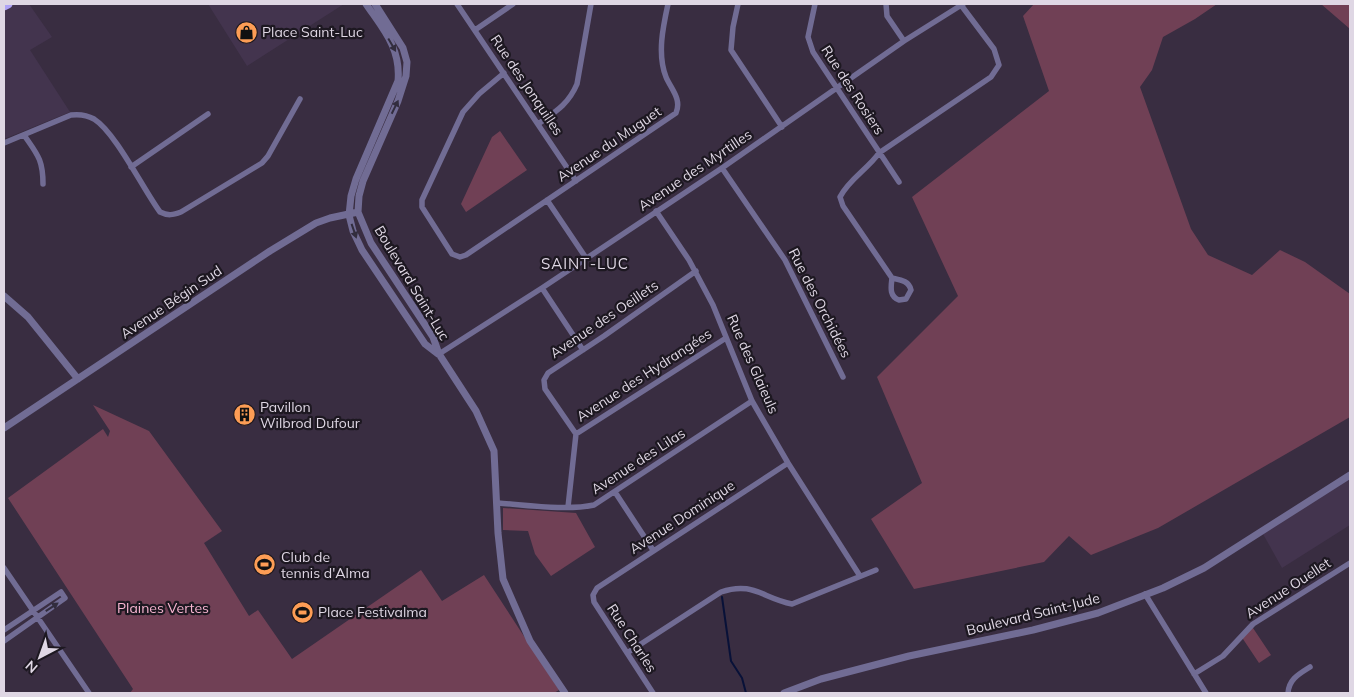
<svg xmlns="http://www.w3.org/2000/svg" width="1354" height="697" font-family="Mulish,sans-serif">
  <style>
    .built { fill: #43344e }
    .green { fill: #704055 }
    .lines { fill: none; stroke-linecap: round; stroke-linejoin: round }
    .stream { stroke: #081138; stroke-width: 2 }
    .minor { stroke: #716c94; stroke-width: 5.5 }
    .tertiary { stroke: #716c94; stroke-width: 7 }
    .primary { stroke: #afa3f5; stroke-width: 9 }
    .oneway { fill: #322d3e }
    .labels { text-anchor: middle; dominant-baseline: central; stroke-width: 4.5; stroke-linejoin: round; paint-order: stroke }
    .poi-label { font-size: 14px; fill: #dfd7e4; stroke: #1d1821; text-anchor: start }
    .street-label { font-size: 14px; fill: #dfd7e4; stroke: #1d1821 }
    .park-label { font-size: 14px; fill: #f8b5d1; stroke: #1d1821 }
    .neighbourhood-label { font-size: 15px; letter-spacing: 1px; fill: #dfd7e4; stroke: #1d1821 }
  </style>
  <rect width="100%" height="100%" fill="#392d41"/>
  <path class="built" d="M4,4h25l23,33 -22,13 40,62 -66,27z
    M208,4h136l-97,62z
    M1350,479v46l-68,43 -19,-34z"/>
  <path class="green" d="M1034,4h183l-22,15 -32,18 -11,33 -12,17 51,142 17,26 44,20 28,-25 25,12 45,32v123l-192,111 -67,27 -22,-19 -25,26 -130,27 -43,-70 51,-36 -45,-106 81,-81 -46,-99 137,-106 -26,-75z
    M1321,4h29v25z
    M500,131l27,39 -61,42 -5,-8 31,-67z
    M93,405l56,26 73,100 -18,12 45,73 9,-6 34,49 129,-89 21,31 42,-26 75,115 -5,3h-424l3,-4 -125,-191 95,-69 5,8 2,-6z
    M503,508l73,5 19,34 -44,29 -16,-22 -7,-23 -25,-1z
    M1251,625l20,30 -12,8 -18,-27z"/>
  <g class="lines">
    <path class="stream" d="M722,597l9,64 11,17 4,15"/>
    <path class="minor" d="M457,4l119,177
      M738,4l-5,23 -2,23 51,77
      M815,4l-7,33 5,15 86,130
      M886,4l1,12 17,25
      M475,30l38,-26
      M504,73l-25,21 -16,18 -41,88v7l30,47 8,3 6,-2 210,-142c6,-14 -5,-24 -10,-36 -9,-23 -3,-50 2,-73
      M538,124c17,-12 30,-19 39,-40l14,-80
      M24,135c13,19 19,24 19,49
      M4,143l67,-28c8,-1 16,0 23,4 22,14 49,70 66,93 8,4 13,3 21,0l81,-49 6,-7 32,-57
      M131,167l77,-53
      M722,168l63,92 58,117
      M547,200l39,58
      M656,211l33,49 24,45 39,96 36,62 72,113
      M892,278c9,2 17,3 19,12l-5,9 -7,1c-10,-4 -8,-13 -7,-22l-49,-72 -3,-9c9,-18 28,-28 39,-44l112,-76 8,-12 -5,-16 -33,-44
      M542,288l41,62
      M439,354l103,-66 180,-120 182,-127 59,-37
      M576,434l150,-96
      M615,492l38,58
      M498,503c29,2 69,8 96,2l158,-104
      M568,507l8,-73 -31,-45 -1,-9 4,-7 56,-37 92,-65
      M4,568l85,125
      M1145,594l61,99
      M4,630l57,-38 4,6 -61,43
      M627,653l94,-61c32,-11 41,6 71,12l84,-34
      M1194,674l29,-18 30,-32 97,-61
      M653,693l-59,-91 -1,-7 4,-7 191,-125
      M1288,693c1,-14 11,-19 22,-26"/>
    <path class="tertiary" d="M366,4c17,25 35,44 32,77l-42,98 -5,17 -2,19 4,16 9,19 63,94 13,10
      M375,4l28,44 4,14 -1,14 -8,25 -35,80 -4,15 -1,16 13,31 62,94 6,17 37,57 18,40 4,82 5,46 27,62 35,52
      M4,296l24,21 50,62
      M4,428l266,-177 46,-28 14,-5 28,-6
      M784,693l37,-14 88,-23 124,-26 65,-17 65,-25 41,-20 146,-93"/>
    <path class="primary" d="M4,6l4,-2"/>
  </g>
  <defs><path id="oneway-solid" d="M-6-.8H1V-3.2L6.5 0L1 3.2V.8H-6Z" transform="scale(1.25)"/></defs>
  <g class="oneway">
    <use href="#oneway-solid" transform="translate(392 45) rotate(60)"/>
    <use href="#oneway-solid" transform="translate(395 107) rotate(-64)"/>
    <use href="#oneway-solid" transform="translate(354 231) rotate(71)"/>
    <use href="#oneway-solid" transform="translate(52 607) rotate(-33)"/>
  </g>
  <defs>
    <symbol id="shop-disc" viewBox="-11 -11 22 22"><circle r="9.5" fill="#fd9d55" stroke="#1d1821"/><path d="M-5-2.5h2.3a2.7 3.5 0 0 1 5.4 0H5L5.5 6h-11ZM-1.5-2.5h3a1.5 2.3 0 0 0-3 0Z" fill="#111"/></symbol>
    <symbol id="building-disc" viewBox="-11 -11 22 22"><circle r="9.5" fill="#fd9d55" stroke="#1d1821"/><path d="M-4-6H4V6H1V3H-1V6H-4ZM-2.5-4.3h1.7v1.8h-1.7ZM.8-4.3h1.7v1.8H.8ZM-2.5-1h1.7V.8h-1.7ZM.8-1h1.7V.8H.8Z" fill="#111"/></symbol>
    <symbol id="stadium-disc" viewBox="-11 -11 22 22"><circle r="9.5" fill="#fd9d55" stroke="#1d1821"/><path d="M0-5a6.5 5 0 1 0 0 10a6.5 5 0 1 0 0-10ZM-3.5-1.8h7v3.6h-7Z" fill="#111"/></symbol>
  </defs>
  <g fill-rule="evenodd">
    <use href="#shop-disc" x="234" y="20" width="25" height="25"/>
    <use href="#building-disc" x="232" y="402" width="25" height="25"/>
    <use href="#stadium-disc" x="252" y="552" width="25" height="25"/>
    <use href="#stadium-disc" x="290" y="600" width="25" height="25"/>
  </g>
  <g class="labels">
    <g class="poi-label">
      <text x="262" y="32">Place Saint-Luc</text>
      <text x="260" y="407">Pavillon<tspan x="260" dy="16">Wilbrod Dufour</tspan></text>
      <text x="281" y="557">Club de<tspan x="281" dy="16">tennis d'Alma</tspan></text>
      <text x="318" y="612">Place Festivalma</text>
    </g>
    <g class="street-label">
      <text transform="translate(527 85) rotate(56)">Rue des Jonquilles</text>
      <text transform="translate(853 90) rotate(57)">Rue des Rosiers</text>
      <text transform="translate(609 144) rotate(-34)">Avenue du Muguet</text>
      <text transform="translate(695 170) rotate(-34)">Avenue des Myrtilles</text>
      <text transform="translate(412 283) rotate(59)">Boulevard Saint-Luc</text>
      <text transform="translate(171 302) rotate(-34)">Avenue Bégin Sud</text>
      <text transform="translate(820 303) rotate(63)">Rue des Orchidées</text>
      <text transform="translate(604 319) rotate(-34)">Avenue des Oeillets</text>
      <text transform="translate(753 364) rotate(66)">Rue des Glaieuls</text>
      <text transform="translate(644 375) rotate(-33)">Avenue des Hydrangées</text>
      <text transform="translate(638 461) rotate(-33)">Avenue des Lilas</text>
      <text transform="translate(682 517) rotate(-33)">Avenue Dominique</text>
      <text transform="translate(1288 588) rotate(-33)">Avenue Ouellet</text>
      <text transform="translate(1033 614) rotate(-14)">Boulevard Saint-Jude</text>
      <text transform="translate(632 638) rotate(57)">Rue Charles</text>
    </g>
    <g class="park-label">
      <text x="163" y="608">Plaines Vertes</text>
    </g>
    <g class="neighbourhood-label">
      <text x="585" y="263">SAINT-LUC</text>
    </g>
  </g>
  <rect width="1354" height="697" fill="none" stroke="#dfd7e4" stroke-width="10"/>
  <g transform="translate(40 657) rotate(221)" stroke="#1d1821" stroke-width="4" paint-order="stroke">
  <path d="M0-4L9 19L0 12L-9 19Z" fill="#dfd7e4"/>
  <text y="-8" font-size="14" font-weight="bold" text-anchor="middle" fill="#dfd7e4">N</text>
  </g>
</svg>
